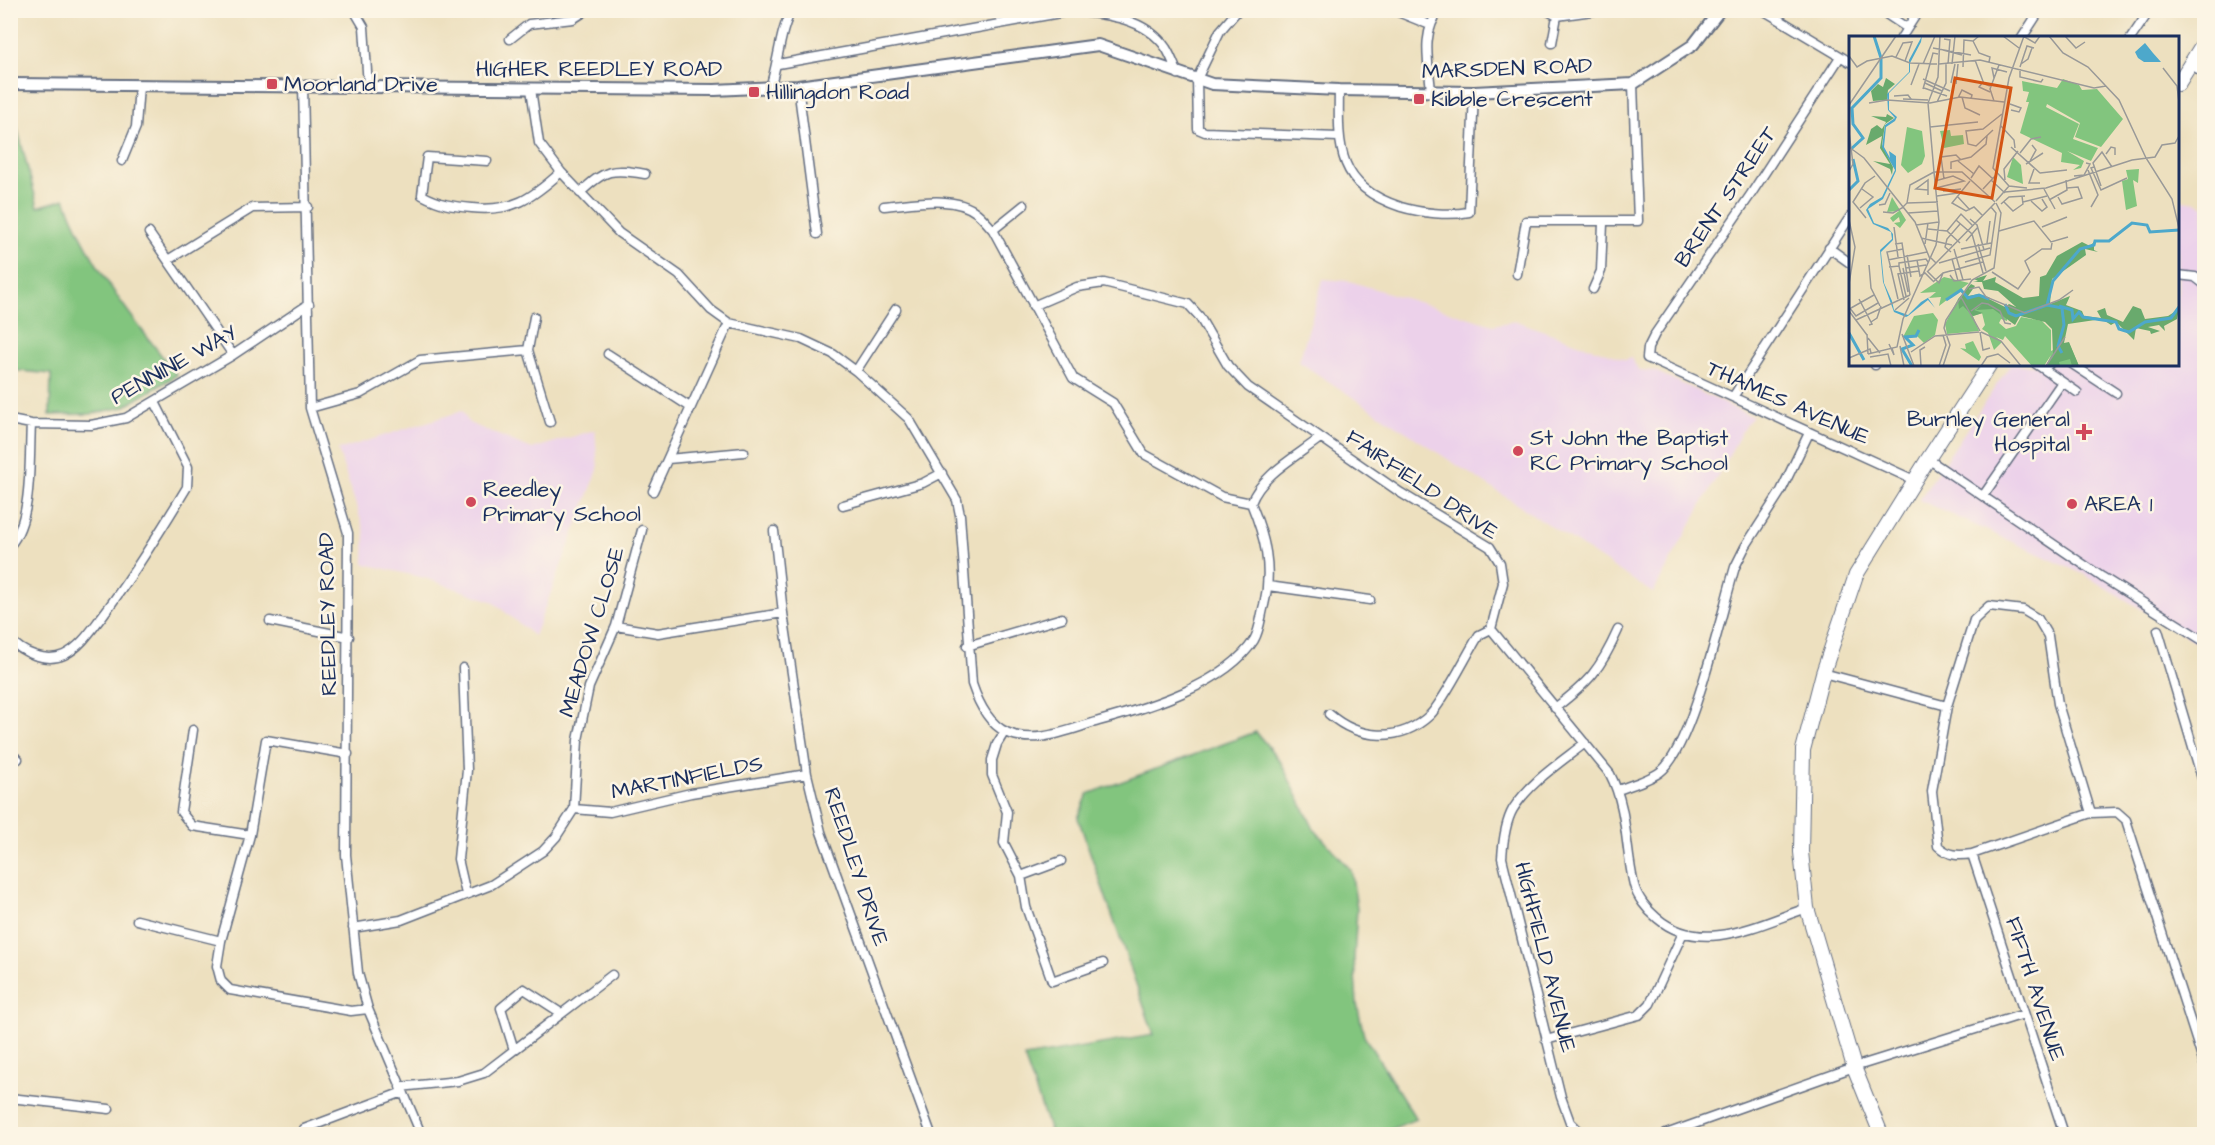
<svg xmlns="http://www.w3.org/2000/svg" width="2215" height="1145" font-family="'Architects Daughter',sans-serif">
  <style>
    .built { fill: #ecd1ea }
    .green { fill: #82c57e; stroke: #4e7a6e; stroke-width: 1.5 }
    .lines { fill: none; stroke-linecap: round; stroke-linejoin: round }
    .minor-casing { stroke: #646d80; stroke-width: 11 }
    .tertiary-casing { stroke: #646d80; stroke-width: 14 }
    .trunk-casing { stroke: #646d80; stroke-width: 16 }
    .minor { stroke: #fff; stroke-width: 8 }
    .tertiary { stroke: #fff; stroke-width: 10 }
    .trunk { stroke: #fff; stroke-width: 14 }
    .poi-dot { fill: #d1495b; stroke: #fcf5e5; stroke-width: 2 }
    .labels { text-anchor: middle; dominant-baseline: central; stroke-width: 5; stroke-linejoin: round; paint-order: stroke }
    .street-label { font-size: 22px; fill: #1b2f5e; stroke: #fcf5e5 }
    .poi-label { font-size: 22px; fill: #1b2f5e; stroke: #fcf5e5; text-anchor: start }
    .inset-river { fill: none; stroke: #4da8cb; stroke-width: 3 }
    .inset-road { fill: none; stroke: #999998; stroke-width: 1.5 }
    .view { fill: #d45514; fill-opacity: 0.15; stroke: #d45514; stroke-width: 3 }
    .inset-edge { fill: none; stroke: #1b2f5e; stroke-width: 3 }
  </style>
  <rect width="100%" height="100%" fill="#fcf5e5"/>
  <filter id="ink" filterUnits="userSpaceOnUse"><feTurbulence type="fractalNoise" baseFrequency=".0167" numOctaves="2"/><feDisplacementMap in="SourceGraphic" scale="12" xChannelSelector="R" yChannelSelector="G"/><feConvolveMatrix kernelMatrix="1 2 1 2 8 2 1 2 1" color-interpolation-filters="sRGB"/></filter>
  <filter id="wash" filterUnits="userSpaceOnUse"><feTurbulence type="fractalNoise" baseFrequency=".008" numOctaves="4" result="noise"/><feDisplacementMap in="SourceGraphic" scale="24" xChannelSelector="R" yChannelSelector="G"/><feGaussianBlur stdDeviation="1.35" result="paint"/><feColorMatrix in="noise" values="0 0 0 0 0 0 0 0 0 0 0 0 0 0 0 0 0 1.4 0 .05"/><feComposite in="paint" operator="in"/></filter>
  <g filter="url(#wash)">
    <rect width="100%" height="100%" fill="#ede0bf"/>
    <path class="built" d="M2178,197l4,3 15,2 7,4v441l-121,-73 -164,-74 91,-135 168,-1z
      M1323,279l26,2 144,44 23,-4 110,39 4,-3 9,13 16,1 98,46 -7,7 -93,169 -354,-231z
      M462,411l7,12 63,26 63,-19 3,40 -64,166 -42,-35 -67,-23 -61,-14 1,-31 -27,-83z"/>
    <path class="green" d="M11,116h3l24,91 27,-8c27,70 66,118 112,176l-53,32 -33,7 -41,1 1,-41 -40,-4z
      M1256,732l24,29 34,68 37,41 6,38 -3,51 3,45 7,32 52,83 -37,15h-328l-27,-77 130,-22 -76,-217 10,-24z"/>
  </g>
  <g filter="url(#ink)">
    <g class="lines">
      <defs>
        <path id="minor" d="M354,10l10,17 4,59
          M1238,10l-18,21 -23,48 1,50 7,3 133,5
          M1393,10l37,15
          M1546,10l11,6 42,-6
          M1763,10l87,52
          M1880,10l27,18
          M1901,38l18,-28
          M2022,38l18,-28
          M2131,38l19,-28
          M510,39l19,-15 44,-5 14,-9
          M1552,43l5,-27
          M1840,57l-89,137 -96,140 -7,14 -1,10 267,122
          M778,64l293,-53c32,3 74,6 95,37 5,8 8,17 12,26
          M2190,64l14,9
          M303,85l7,323 38,125 -2,322 12,118 10,36 53,125
          M798,86l19,148
          M770,87c8,-22 10,-59 22,-77
          M531,89l8,54 22,29 58,61 60,42 32,35 18,13 72,16 32,15 23,17 53,48 48,81 3,15 12,169c6,18 16,39 34,48 29,14 64,-3 93,-11 48,-13 127,-37 155,-81 6,-10 7,-25 10,-35 9,-37 1,-68 -13,-102l-29,-6 -78,-43 -31,-51 -40,-25 -80,-148c-5,-6 -10,-12 -16,-17 -23,-19 -66,-9 -93,-7
          M1339,90c-1,59 -2,96 62,117 20,6 48,9 68,5l5,-120
          M1431,91c-2,-27 -11,-58 9,-81
          M122,161l14,-34 3,-42
          M487,161l-60,-4 -5,38c19,10 29,11 50,13 41,4 59,-9 89,-36
          M580,193c25,-24 32,-25 65,-19
          M993,230l31,-25
          M149,233l84,122
          M1829,248l21,15
          M168,260l84,-52 56,-1
          M1517,274l9,-53h112l-5,-137
          M2178,275l17,2 9,7
          M1593,289l8,-18 2,-48
          M1033,306l44,-19 27,-4 84,21 11,12 29,50 20,21 153,106 89,54 10,16 3,20 -12,46
          M534,317l-6,33 22,72
          M608,354l82,53
          M2036,364l6,4 7,-4
          M2072,364l44,29
          M1875,365v-1
          M2042,368l35,24
          M856,371l40,-62
          M1733,397l117,-180
          M310,408l50,-14 60,-34 108,-10
          M10,420l21,4 60,1 35,-7 107,-63 76,-51
          M668,459l76,-7
          M1928,459l174,118 102,64
          M653,491l76,-168
          M1983,496l79,-114
          M1251,503c10,-28 46,-47 69,-65
          M843,505l80,-22 19,-10
          M774,531l9,82 24,161 14,58 110,302
          M10,545c23,-25 19,-87 21,-121
          M1268,586l102,14
          M270,621l79,16
          M616,626l42,7 125,-20
          M1491,629l119,145c18,35 15,74 24,111 3,12 13,25 23,33 45,38 102,6 150,-10
          M2158,630l46,155
          M10,639c12,14 36,24 54,16 17,-8 28,-26 39,-40 31,-41 57,-83 84,-128l1,-20 -33,-65
          M967,646l95,-28
          M463,668l4,102 -9,89 8,35
          M1823,673l124,33
          M1555,708c34,-26 45,-38 63,-78
          M1329,714c30,26 71,29 101,1 14,-14 37,-61 49,-80l12,-6
          M193,730l-12,82 11,14 58,9
          M1005,731l-8,13 -5,16v15l15,37 -3,31 17,33 5,31 26,74 51,-18
          M348,754l-82,-14 -16,95 -29,106 -4,25 4,15 9,9 121,21 17,-2
          M10,755l8,4
          M1618,790c13,-5 31,-10 42,-18 32,-23 62,-162 75,-205l10,-20 36,-56 28,-58
          M574,809l36,3 81,-19 116,-19
          M2091,813l-33,-109 -10,-68 -10,-17 -15,-9 -34,-4 -15,14 -27,86 -15,85 6,55c11,10 20,10 34,8l119,-41 26,-1 9,8 78,244
          M1972,854l92,280
          M1021,876l40,-15
          M137,920l84,21
          M353,928l48,-8 90,-35 52,-34 13,-14 18,-28 4,-69 11,-53 27,-61 26,-96
          M10,979l3,1
          M1546,1040l93,-25 11,-11 32,-69
          M514,1050l-13,-42 23,-19 37,24
          M400,1087l58,-6 26,-8 128,-98
          M10,1098l99,11
          M304,1129l99,-37
          M1582,1134l-12,-12 -9,-25 -59,-239c1,-16 3,-35 11,-49 17,-27 48,-47 72,-66
          M1666,1134l188,-67 170,-53"/>
        <path id="tertiary" d="M10,84l705,6 83,-4 300,-41 114,39 127,6 135,2 159,-8 60,-39 27,-35"/>
        <path id="trunk" d="M2178,84l26,-42
          M1881,1134l-27,-67 -47,-159 -6,-56 2,-102 20,-77 33,-98 72,-116 62,-95"/>
      </defs>
      <use href="#minor" class="minor-casing"/>
      <use href="#tertiary" class="tertiary-casing"/>
      <use href="#trunk" class="trunk-casing"/>
      <use href="#minor" class="minor"/>
      <use href="#tertiary" class="tertiary"/>
      <use href="#trunk" class="trunk"/>
    </g>
  </g>
  <g class="poi-dot">
    <rect x="266" y="78" width="12" height="12" rx="3"/>
    <rect x="748" y="86" width="12" height="12" rx="3"/>
    <rect x="1413" y="93" width="12" height="12" rx="3"/>
    <path d="M2081 423h6v6h6v6h-6v6h-6v-6h-6v-6h6z"/>
    <circle cx="1518" cy="451" r="6"/>
    <circle cx="471" cy="502" r="6"/>
    <circle cx="2072" cy="504" r="6"/>
  </g>
  <g class="labels">
    <g class="street-label">
      <text x="599" y="69">HIGHER REEDLEY ROAD</text>
      <text transform="translate(1507 69) rotate(-2)">MARSDEN ROAD</text>
      <text transform="translate(1726 197) rotate(-56)">BRENT STREET</text>
      <text transform="translate(174 365) rotate(-29)">PENNINE WAY</text>
      <text transform="translate(1788 403) rotate(24)">THAMES AVENUE</text>
      <text transform="translate(1422 485) rotate(34)">FAIRFIELD DRIVE</text>
      <text transform="translate(328 614) rotate(-91)">REEDLEY ROAD</text>
      <text transform="translate(592 632) rotate(-73)">MEADOW CLOSE</text>
      <text transform="translate(687 778) rotate(-11)">MARTINFIELDS</text>
      <text transform="translate(856 867) rotate(72)">REEDLEY DRIVE</text>
      <text transform="translate(1545 957) rotate(76)">HIGHFIELD AVENUE</text>
      <text transform="translate(2035 989) rotate(72)">FIFTH AVENUE</text>
    </g>
    <g class="poi-label">
      <text x="284" y="84">Moorland Drive</text>
      <text x="766" y="92">Hillingdon Road</text>
      <text x="1431" y="99">Kibble Crescent</text>
      <text x="2070" y="419" text-anchor="end">Burnley General<tspan x="2070" dy="25">Hospital</tspan></text>
      <text x="1530" y="438">St John the Baptist<tspan x="1530" dy="25">RC Primary School</tspan></text>
      <text x="483" y="489">Reedley<tspan x="483" dy="25">Primary School</tspan></text>
      <text x="2084" y="504">AREA 1</text>
    </g>
  </g>
  <g transform="translate(1849 36)">
    <rect width="330" height="330" fill="#ede0bf"/>
    <path d="M214,43l16,6 3,5 15,-1 26,30 -22,28 -26,-10 5,-14 -33,-19 -1,3 33,17 -6,15 25,9 -7,13 -24,-10 17,10 -3,7 -8,2 7,-5 -19,-3 1,-9 -42,-20 9,-31h-3l3,-10 -6,-1 -1,-10 35,7zM58,91l15,4 3,25 -3,8 -14,9 -7,-8zM101,94l1,6 12,-1 1,9 -20,4 -4,-17zM164,121l8,8 2,19 -16,-7zM290,133l-1,14 -5,-3 4,26 -11,4 -4,-29 6,-2 -2,-9zM43,161l14,23 -6,8 -6,-5 6,-1 -1,-5 -6,5 -3,-4 9,-7 -12,1zM95,241l25,6 -30,23 2,-9 -12,1 7,-6 -16,1zM109,263l36,8 13,10v4l-6,-2 -2,4 7,6 10,-3 5,-9 21,4 9,9v21l18,-8 10,23h-33l5,-11 -7,11h-12l-27,-30 -2,4 -7,-3 6,5 -8,8 -6,-17 -6,-4 3,-4 -3,-12 -9,3 6,15 -32,3 -2,-10zM84,277l5,7 -3,15 -11,8 -8,-8 -13,2 11,-21zM124,305l8,16 -2,4 -19,-13 6,1 -1,-5z" fill="#82c57e"/>
    <path d="M37,42l9,6 -7,6 -1,10 -14,1 -2,-10 7,-7 5,3zM38,78l7,4 -9,6 -3,21 11,22 -1,8 -2,-6 -17,-8 17,3 -10,-16 2,-12 -16,9 5,-16 6,-4 5,4 4,-7 -15,-6 15,1zM233,206l8,4 4,-4v8l4,2 -13,-3 1,6 -34,24 -2,25 20,-8 -4,9 16,6 2,5 17,2 -4,-7 8,-3 2,7 16,7 10,-16 8,3 4,10 23,-3 11,-7 -2,10 -13,7 1,5 -6,-6 -11,2 12,4 -9,3 -1,-3 -14,-3 -2,12 -18,-18 -5,3 -9,-6 -34,5 -4,19 5,-1 10,24h-7l-2,-7 -11,3 1,4h-14l7,-12 -1,-25 -7,-7 -25,-6 -5,9 -22,-16 -17,1 6,-5 -8,5 9,3 -10,3 -10,-10 -4,3 -1,-10 13,-15 4,2 -7,10 11,-2 26,13 4,-3 7,3 -18,-16 -14,-2 -2,-7h-9l5,-1 -4,-2 13,-4 -4,6 13,-4 -1,5 28,16 16,-2 1,-19 6,-2 11,-19z" fill="#69aa6d"/>
    <path d="M73,0l-1,6 -11,21v9l-21,21v17l8,7 -2,4 -9,6 -2,20 6,11 -1,-7 7,5v15l-13,28 -15,10 6,14 14,5 5,6v6l-12,12 3,31 8,18 2,9 14,5 13,-13 15,-9 -8,5 7,10 -7,-8 -20,16 -2,1 -12,-5 -11,-30 -3,-32 12,-11 -1,-7 -18,-8 -7,-14 4,-6 12,-7 13,-27 -13,-23 3,-22 10,-7 -7,-8 -1,-16 22,-22v-12zM296,7l8,10 8,9h-17l-6,-4 -3,-6z" fill="#4da8cb"/>
    <path class="inset-river" d="M2,113l12,-11 -10,-14 -1,-16 29,-30v-20l-7,-22M0,154l9,-9 -5,-22M97,264l15,-10 7,8 11,-3 10,4M156,268l4,9 7,3 31,-11 15,3 2,17 -6,21 4,7M198,269l6,-24 27,-32 14,-4 1,-4h14l23,-18 15,2 3,7 29,-2M210,270l13,4 1,9 6,-7 4,5 33,5 3,7 10,3 16,-10 26,-4 8,-11M0,297l15,27M63,330l-10,-17 11,-4 -8,-8 11,-1 3,-6"/>
    <path class="inset-road" d="M91,0l-2,41 -10,26 6,69h28l33,30M154,0l16,12M174,0l12,7 5,-7M175,0l-15,42 -16,90 16,18 18,2M200,0l14,17 25,14 31,33 27,58 26,41 7,29M216,0l11,12 9,-6M95,3l6,1 -2,24M124,5l6,12 11,4 -1,5M84,12l38,7M94,14l19,5M0,20l8,11 10,-6 25,-5 18,7 27,1M47,21l7,-14 9,-1 -7,19M126,24l9,24 6,2M74,28l12,-28M90,28l41,-4 114,28 12,-2M103,28l3,-28M172,28l7,-5 4,-11M114,31l1,-27 9,1 6,-5M171,31l7,-21 7,2M314,32l14,18 2,16M171,33v8l21,5 2,-3M145,42l-2,-10 15,4M74,43l27,12M134,46l-4,5 11,5M76,47l17,8M102,47l4,-19M107,48l2,-20M62,49l8,-21M75,52l23,8M74,53l10,-36 5,1M45,60l14,-1 3,4M113,61l3,11 15,7M109,62l4,-8 10,5 -1,4M54,63l25,1M145,65l-4,-12 9,-24M88,66l9,-19v-19M20,67l18,-3 43,3 30,-6 44,5M161,68l11,4 -2,4 -8,-2M0,69l47,-69M152,90l13,14 1,8M81,91l48,-5M144,94l-17,16 -8,-2 -2,-13 17,-2 19,-15M0,96l4,32 -4,7M0,111l15,11 51,64 15,37M162,111l29,26M171,117l11,-14 10,-2M257,118l5,-7 4,1v7M109,125l16,13M181,125l6,-11 -4,-5M177,128l17,-11M245,131l-3,1 10,22 26,-12M102,133v-7l20,-5 15,-13 1,-8M185,133l-5,14h11M239,134l10,25 -7,12M191,137l27,-3M225,140l10,-1 6,-11 -4,-1M122,142l8,-12 14,13M95,143l-3,-22 15,-2 5,5M142,144l14,13M156,144l-1,-11 14,-18M86,145l18,-5 11,5 -28,7M121,145l-18,22 14,8 8,-4 9,9M252,150l-8,-23 9,-11 10,15M134,153l13,-14M195,153l11,20M79,154l-12,-1 12,-9v15M94,155l18,-2M156,156l41,-4 86,-28 23,-3 7,-12 13,-2 4,-7M88,160l21,-3M108,160l13,14M209,161l4,7 20,-6 -4,-11 -11,1M200,164l18,-10 -1,-10M147,165l13,-15M182,165l11,10 5,-4 -5,-8M155,166l9,9 10,-7 -1,-8M174,166l24,-6M58,167l31,-1M152,168l8,-7 16,-1M30,169l6,-1 5,-11M11,172l13,-11 -11,-8M34,176l10,1 9,-5 5,-5 3,-18 24,-13M59,177l30,-2M17,182l-13,-16 12,-19 10,-7M121,183l7,6 7,25M0,184l6,27 -6,37M107,184l16,14 11,39M67,189l23,-3M45,191l4,30M193,191l25,-10M79,193l19,2 13,12M98,195l14,-17 12,12M150,195l35,-10 17,21 17,-5M72,202l31,7M117,205l12,-14M138,207l3,-22M46,208l7,-1 8,52M76,208l3,-21M129,208l8,27M105,213l9,31M112,213l30,-6M102,216l-6,-5 2,-8 13,-15M58,219l4,22M103,223l6,22M39,224l39,-8M68,224l3,16 5,-3 8,8M116,226l25,-7 6,-42 -5,-6M87,227l59,-60M90,227l51,-15M20,229l2,23 9,18M50,230v-3l27,-4 2,3M40,231l10,-1 7,30M54,232l5,24M57,232l20,-3M78,235l12,12 4,-10M79,235l8,-8 -5,-5M143,236l26,17 12,-17 -5,-11 17,-12h9l1,-6M101,239l4,6 17,-2M84,246l10,-9 40,-11M120,253l10,-2 7,10 39,16 34,-13 14,-10M112,261l19,34M10,263l13,25 -3,1M49,263l-11,-47 16,-3M55,264l-6,-26 21,-3M0,271l7,9 22,-13M2,272l23,-13M46,274l14,-12M0,275l18,24M122,275l11,-8 6,1 12,7 5,12 6,1M7,284l54,-25M22,286l6,-4 4,-12M131,296l3,18 7,-2M132,296l20,9 20,25M18,298l1,20M53,298l12,32M19,302l12,15M40,308l5,11 -2,-7M51,310l4,20M62,316l24,-16 44,-4M19,318l29,-7 6,-28 33,-74 3,-23 -5,-50M21,321l18,-3 3,12M0,322l21,-9 1,4M72,330l-1,-16 5,-3M90,330l7,-21 -3,-10M94,330l7,-21 -6,-17 2,-8 26,-40 22,-12 7,-55 -5,-10M132,330l6,-9 11,-3 12,9M197,330l19,-29"/>
    <path class="view" d="M106,42l56,10 -19,110 -57,-10z"/>
    <rect width="330" height="330" class="inset-edge"/>
  </g>
  <rect width="2215" height="1145" fill="none" stroke="#fcf5e5" stroke-width="36"/>
</svg>
